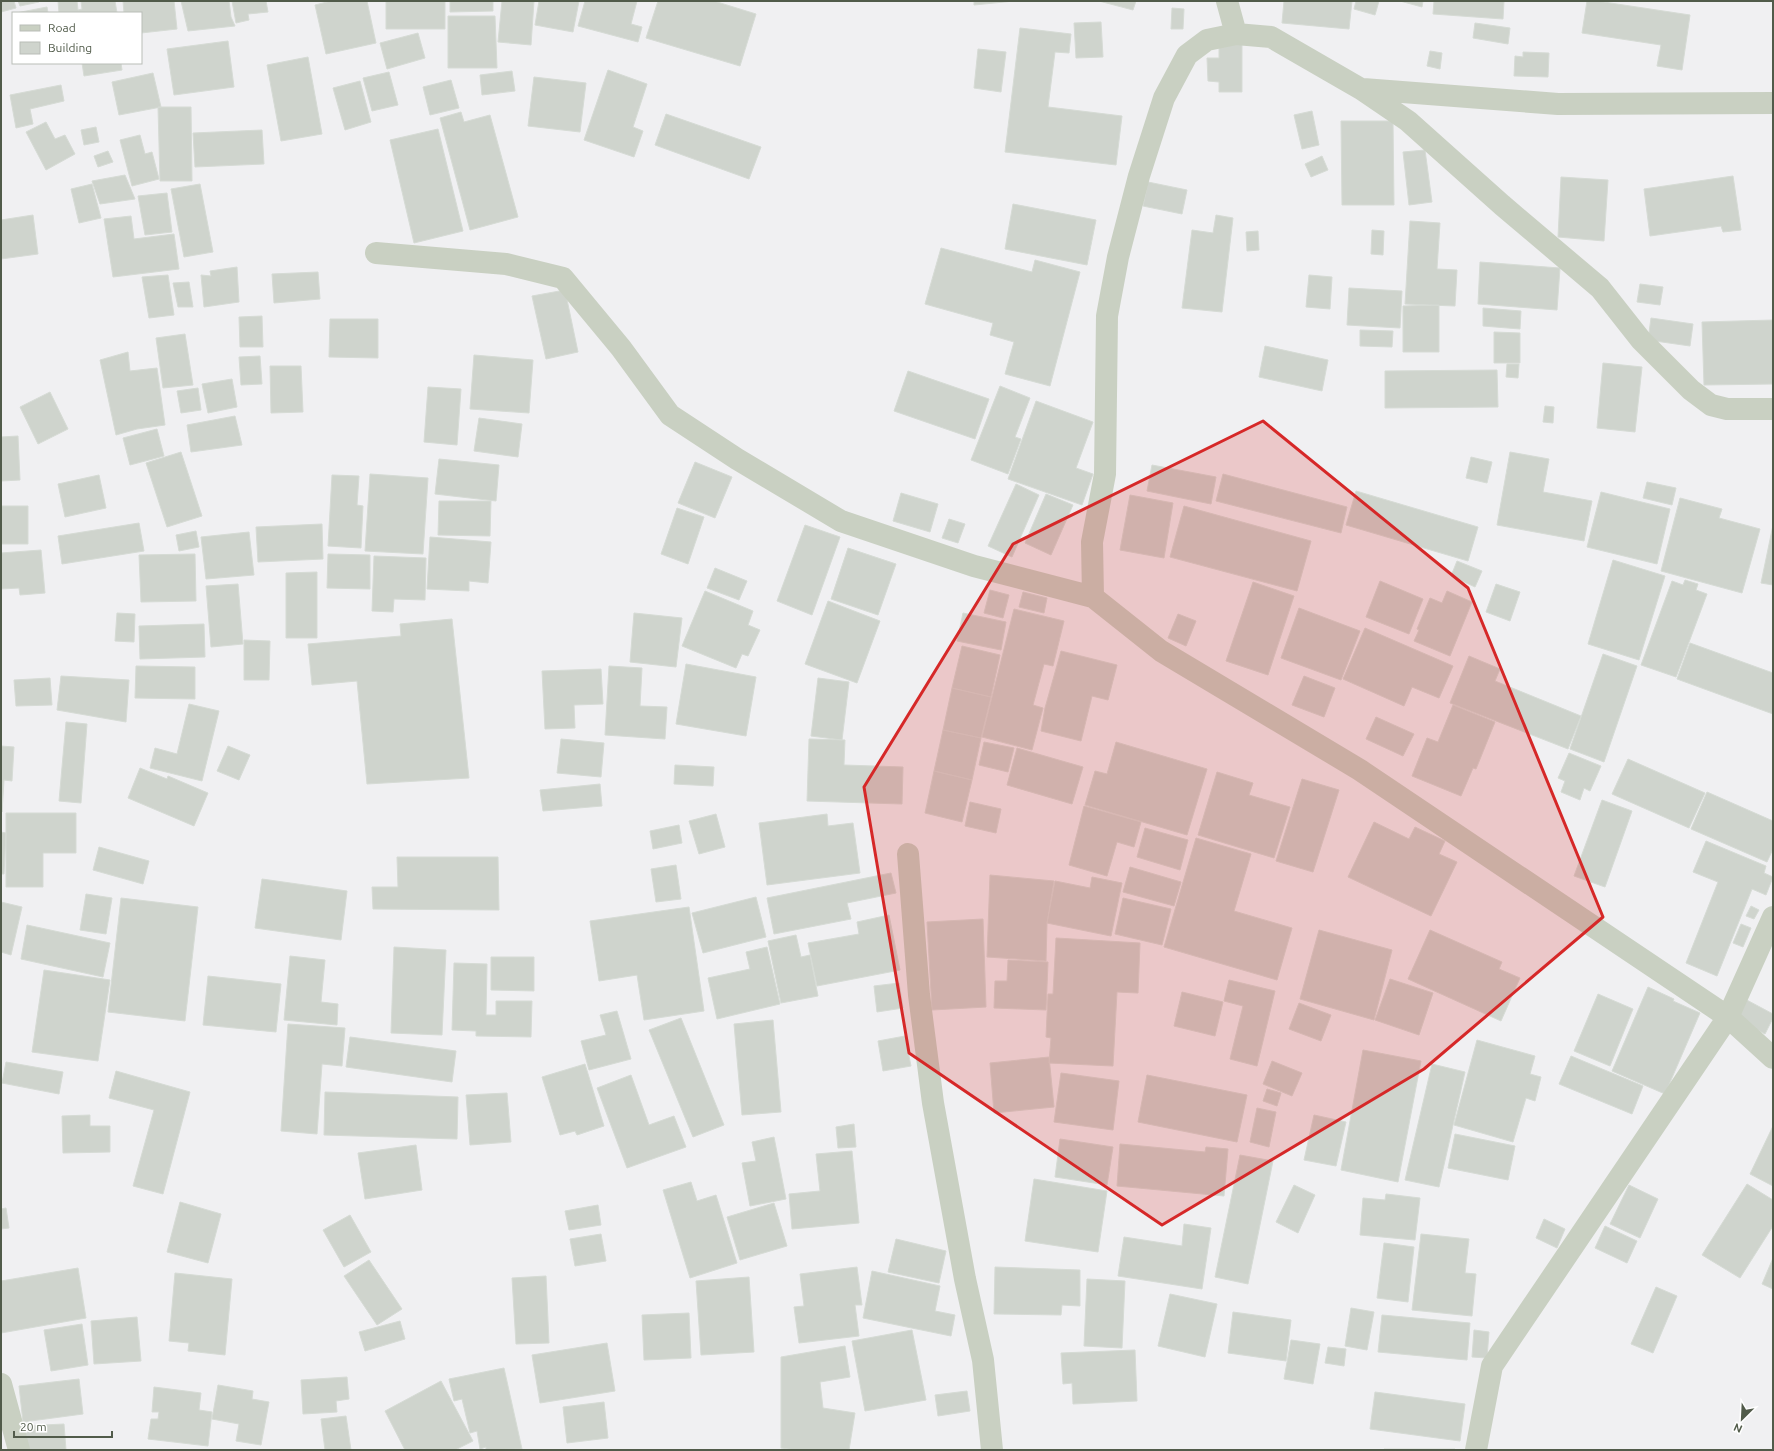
<svg xmlns="http://www.w3.org/2000/svg" width="1774" height="1451" font-family="Ubuntu,sans-serif">
  <style>
    .building { fill: #cfd4cd; stroke: #d6dbd5 }
    .lines { fill: none; stroke-linecap: round; stroke-linejoin: round }
    .minor { stroke: #c9d0c2; stroke-width: 22 }
    .marked { fill: #d62828; fill-opacity: 0.2; stroke: #d62828; stroke-width: 3; stroke-linejoin: round }
  </style>
  <rect width="100%" height="100%" fill="#f0f0f2"/>
  <path class="building" d="M1,1h13l2,7 -15,4z
    M18,1h21v1l-19,4z
    M58,1h19l1,9 4,-1 -1,-8h34l2,12h-58z
    M123,1h51l3,28 -36,4v-20h-17z
    M181,1h48l2,16 4,9 -47,5z
    M232,1h34l2,11 -20,2 1,6 -13,3z
    M331,1h36l9,42 -50,11 -11,-49z
    M386,1h59v28h-59z
    M450,1h43v10l-43,1z
    M502,1h32l-3,44 -33,-3z
    M539,1h40l-6,31 -38,-7z
    M585,1h52l-6,23 11,3 -4,15 -60,-16z
    M658,1h56l42,13 -16,52 -94,-28z
    M974,1h40l-40,4z
    M1099,1h37l-3,9z
    M1284,1h68l-3,28 -67,-6z
    M1356,1h23l-4,14 -21,-6z
    M1400,1h23l-1,6z
    M1434,1h70l-1,18 -70,-5z
    M1587,1h10l93,14 -8,55 -25,-4 4,-21 -79,-12z
    M47,7l1,6h-32z
    M1172,8l12,1 -1,20h-12z
    M448,16h47l2,52h-49z
    M1101,22l2,35 -27,1 -2,-35z
    M1475,23l35,5 -2,16 -35,-6z
    M1020,28l51,6 -2,19 -14,-1 -7,55 74,9 -6,49 -111,-13z
    M418,33l7,25 -38,11 -7,-26z
    M228,41l6,46 -60,8 -7,-46z
    M1219,44h23v48h-23v-10l-11,-1 -1,-23h12z
    M978,49l28,3 -5,40 -27,-4z
    M1430,51l12,2 -2,16 -13,-3z
    M1523,52l26,1 -1,24 -34,-1 1,-20 8,1z
    M308,57l14,77 -41,7 -14,-76z
    M82,63h39l1,7 -38,6z
    M608,70l39,14 -14,43 10,4 -9,26 -50,-17z
    M512,71l3,20 -33,4 -2,-20z
    M389,72l9,33 -26,6 -9,-33z
    M153,73l8,34 -42,8 -7,-33z
    M534,77l52,6 -6,49 -52,-6z
    M451,80l8,28 -29,7 -7,-28z
    M360,81l11,41 -26,8 -12,-42z
    M61,85l3,16 -34,8 3,15 -17,4 -6,-33z
    M158,107h33l1,74h-32z
    M1312,111l7,34 -17,4 -8,-34z
    M461,112l3,10 26,-7 28,102 -48,13 -30,-112z
    M666,114l95,33 -12,32 -94,-34z
    M1341,121h52l1,84h-52z
    M46,122l9,17 10,-4 10,19 -29,16 -20,-38z
    M96,127l3,15 -15,3 -3,-15z
    M438,129l25,102 -49,12 -24,-103z
    M262,130l2,34 -69,3 -2,-34z
    M140,135l5,19 7,-2 7,27 -27,7 -12,-46z
    M1425,150l7,52 -23,3 -6,-53z
    M108,151l5,11 -15,5 -4,-11z
    M1322,156l6,14 -17,7 -6,-13z
    M125,175l10,24 -35,5 -8,-23z
    M1733,176l8,54 -18,2 -2,-6 -71,10 -6,-47z
    M1561,177l47,3 -4,61 -46,-4z
    M1148,182l39,8 -5,24 -39,-8z
    M92,184l9,34 -22,5 -8,-34z
    M200,184l13,68 -29,5 -13,-68z
    M167,193l5,39 -27,3 -7,-39z
    M1013,204l83,16 -9,45 -82,-16z
    M33,215l5,39 -37,5v-39z
    M1216,215l17,3 -11,94 -40,-4 10,-78 21,3z
    M131,216l3,23 40,-5 5,35 -66,8 -9,-58z
    M1410,221l30,2 -3,46 20,1 -2,36 -50,-2z
    M1372,230l12,1 -1,24 -12,-1z
    M1258,231l1,19 -12,1 -1,-19z
    M941,248l91,24 3,-12 45,12 -30,114 -45,-12 9,-32 -24,-7 3,-12 -68,-19z
    M1480,262l80,6 -3,42 -79,-6z
    M237,267l2,35 -35,5 -3,-32 10,1 -1,-5z
    M318,272l2,27 -46,4 -2,-29z
    M168,275l6,40 -25,3 -7,-41z
    M1309,275l23,2 -2,32 -24,-2z
    M189,282l4,25h-15l-5,-24z
    M1640,284l23,3 -3,18 -23,-3z
    M1349,288l53,3 -2,37 -53,-3z
    M565,290l13,62 -32,7 -14,-63z
    M1439,305v47h-36v-46z
    M1483,308l38,3 -1,18 -37,-3z
    M262,316l1,31h-23l-1,-30z
    M1651,318l42,6 -3,22 -42,-6z
    M330,319h48v39l-49,-1z
    M1773,320v64l-69,1 -2,-63z
    M1360,330l33,1 -1,16 -32,-1z
    M1494,332l26,1v30h-26z
    M185,334l8,51 -30,3 -7,-50z
    M1265,346l63,14 -6,31 -63,-14z
    M128,352l2,19 27,-3 8,57 -28,4 -21,6 -16,-75z
    M474,355l59,5 -4,53 -59,-4z
    M260,356l2,28 -21,1 -2,-28z
    M1603,363l39,4 -7,65 -38,-4z
    M1507,364h12l-1,14 -12,-1z
    M270,366h31l2,46 -32,1z
    M1497,370l1,37 -113,1v-37z
    M908,371l81,28 -14,40 -81,-28z
    M232,379l5,28 -29,6 -6,-29z
    M1000,386l30,12 -15,39 6,2 -13,35 -37,-14z
    M428,387l33,2 -4,56 -33,-3z
    M198,388l3,22 -20,3 -4,-22z
    M50,392l18,37 -30,15 -18,-37z
    M1036,401l57,21 -17,46 17,6 -11,31 -74,-26z
    M1545,406l9,1 -1,16 -10,-1z
    M235,416l7,29 -51,7 -4,-27z
    M479,418l43,6 -4,33 -44,-6z
    M157,429l7,27 -34,9 -7,-27z
    M18,436l2,44 -19,1v-44z
    M181,452l21,64 -35,11 -21,-64z
    M1510,452l39,7 -6,33 49,9 -8,40 -87,-16z
    M1471,457l21,5 -5,21 -21,-5z
    M439,459l60,6 -3,36 -61,-7z
    M695,462l37,15 -17,41 -37,-15z
    M1152,465l64,12 -5,27 -64,-13z
    M370,474l58,4 -5,76 -58,-3z
    M1223,474l124,33 -6,26 -125,-32z
    M99,475l7,33 -41,9 -7,-33z
    M332,475l27,1 -2,29 6,1 -2,42 -33,-2z
    M1647,482l29,6 -4,17 -29,-7z
    M1016,484l23,11 -27,62 -24,-11z
    M1356,491l122,36 -10,34 -122,-36z
    M1601,492l69,17 -13,55 -70,-17z
    M901,493l37,11 -8,28 -37,-11z
    M1046,494l27,11 -22,50 -26,-12z
    M1130,495l43,8 -9,55 -44,-8z
    M1680,498l42,11 -3,9 41,11 -18,64 -81,-22z
    M439,501h52l-1,35 -52,-1z
    M1,506h27v38h-27z
    M1184,506l127,35 -14,50 -127,-34z
    M677,508l27,9 -16,47 -27,-10z
    M949,519l16,5 -7,19 -16,-5z
    M139,523l5,28 -82,13 -4,-28z
    M322,524l1,35 -65,3 -2,-35z
    M805,525l35,12 -28,78 -35,-14z
    M1773,525v60l-12,-2z
    M196,531l3,16 -20,4 -3,-16z
    M249,532l5,43 -48,4 -5,-42z
    M430,537l61,5 -3,41 -19,-2v10l-42,-2z
    M848,548l48,16 -18,51 -47,-16z
    M41,550l4,43 -25,2 -1,-7 -18,1v-36z
    M195,554l1,47 -55,1 -2,-47z
    M328,554l42,1v34l-43,-1z
    M374,556l52,2 -1,42 -31,-1 -1,13 -21,-1z
    M1613,560l52,16 -26,84 -51,-16z
    M1457,561l25,10 -7,16 -24,-11z
    M715,568l32,13 -8,19 -32,-12z
    M317,572v66h-31v-65z
    M1685,580l13,4 -2,6 11,4 -31,83 -35,-12 31,-84 11,4z
    M1380,581l43,18 -14,35 -43,-17z
    M1253,582l41,14 -26,79 -42,-14z
    M238,584l5,60 -32,3 -5,-61z
    M1496,584l24,8 -10,29 -24,-9z
    M990,590l19,5 -6,23 -19,-5z
    M705,591l48,20 -5,14 12,5 -12,26 -6,-2 -6,14 -54,-22z
    M1447,591l25,11 -22,54 -36,-15 5,-11 -2,-1 13,-31 12,5z
    M1023,592l24,6 -3,15 -25,-6z
    M828,601l52,20 -23,62 -52,-19z
    M1299,608l61,23 -19,49 -60,-22z
    M1014,609l50,12 -11,45 -9,-2 -11,41 10,3 -11,42 -50,-13z
    M117,613l18,1 -1,28 -19,-1z
    M634,613l48,5 -6,49 -46,-5z
    M963,613l43,9 -5,28 -44,-9z
    M1178,614l18,7 -10,25 -18,-8z
    M452,619l17,159 -102,6 -10,-103 -45,4 -4,-41 93,-8 -1,-12z
    M204,624l1,33 -65,2 -1,-33z
    M1365,628l88,38 -14,32 -27,-11 -8,19 -61,-27z
    M244,640l26,1 -1,39h-25z
    M1690,643l83,30v41l-96,-35z
    M962,646l38,9 -9,42 -39,-9z
    M1061,651l56,14 -9,35 -16,-4 -11,45 -40,-10 4,-23z
    M1603,654l34,12 -33,96 -34,-13z
    M1469,656l31,13 -5,12 86,35 -13,33 -118,-46z
    M686,664l70,13 -10,59 -70,-12z
    M136,666l59,1v32l-60,-1z
    M609,666l33,2 -2,38 27,1 -2,32 -60,-4z
    M601,669l2,35 -29,1 1,23 -30,1 -3,-58z
    M61,676l68,4 -3,42 -69,-12z
    M1304,676l31,12 -11,29 -32,-12z
    M50,678l2,27 -36,1 -2,-26z
    M818,678l31,4 -7,58 -31,-4z
    M952,688l39,9 -10,41 -38,-8z
    M189,704l30,7 -17,70 -52,-13 5,-20 22,6z
    M1453,705l42,17 -19,47 -3,-1 -12,28 -49,-20 15,-38 11,4z
    M1376,717l38,17 -11,22 -37,-17z
    M66,722l21,2 -6,79 -22,-2z
    M943,730l38,8 -9,42 -38,-9z
    M561,739l43,4 -3,34 -44,-4z
    M809,739l36,1 -1,25 59,2 -1,37 -95,-3z
    M984,742l30,6 -6,24 -29,-7z
    M1116,742l91,27 -20,66 -102,-30 10,-34 12,3z
    M1,746l13,1 -2,34 -8,-1 -2,32z
    M228,746l22,9 -11,25 -22,-9z
    M1017,748l66,19 -11,37 -65,-19z
    M1569,753l32,13 -11,25 -6,-3 -4,12 -19,-8 4,-11 -7,-3z
    M1628,759l77,34 -16,35 -77,-34z
    M675,765l39,2 -1,19 -39,-2z
    M140,768l27,11 1,-3 40,17 -14,33 -66,-28z
    M934,771l38,9 -10,42 -37,-9z
    M1217,772l36,11 -4,12 41,12 -16,51 -76,-23z
    M1302,779l37,11 -26,82 -37,-11z
    M600,784l2,22 -59,5 -3,-21z
    M1707,792l66,29v28l-6,13 -76,-33z
    M1602,800l30,11 -27,76 -31,-11z
    M970,802l31,7 -5,24 -31,-7z
    M1084,806l57,16 -7,25 -17,-5 -10,34 -38,-11z
    M6,813h70v40h-33v34h-37z
    M716,814l9,33 -26,7 -10,-33z
    M827,814l1,12 25,-3 7,50 -93,12 -8,-62z
    M1374,822l35,17 6,-12 30,14 -6,13 18,8 -26,54 -83,-39z
    M679,825l3,18 -29,6 -3,-18z
    M1145,828l43,12 -8,30 -43,-13z
    M1,832l5,1 -2,41h-3z
    M1196,838l55,16 -17,57 58,17 -15,52 -113,-33z
    M1706,841l60,25 -2,7 9,4 -7,18 -14,-6 -35,87 -31,-13 32,-81 -25,-10z
    M99,847l50,14 -6,23 -50,-14z
    M397,857h101l1,53 -126,-1 -1,-22h26z
    M676,865l5,34 -25,3 -5,-33z
    M1130,867l51,15 -7,24 -51,-14z
    M891,873l5,20 -49,10 4,16 -77,15 -7,-36z
    M990,875l64,6 -7,42 -1,38 -59,-4z
    M1092,877l30,6 -11,53 -64,-13 8,-42 35,7z
    M262,879l85,12 -6,49 -86,-12z
    M86,894l26,4 -6,36 -26,-4z
    M756,897l10,40 -63,16 -11,-40z
    M121,898l77,9 -13,114 -77,-9z
    M1123,898l48,11 -9,36 -47,-11z
    M1,902l21,5 -11,48 -10,-3z
    M1751,906l8,4 -5,9 -8,-3z
    M689,907l15,104 -60,9 -7,-45 -38,6 -9,-60z
    M889,915l11,55 -83,16 -9,-43 51,-9 -2,-12z
    M983,919l3,88 -54,3 -5,-88z
    M1741,924l10,4 -8,19 -10,-4z
    M27,925l83,18 -7,34 -82,-18z
    M1319,930l73,20 -18,70 -74,-21z
    M1430,930l72,32 -3,7 21,9 -19,43 -93,-42z
    M796,935l5,22 9,-2 8,41 -37,7 -13,-62z
    M1056,938l84,5 -2,50 -21,-1 -4,74 -64,-3 2,-25 -5,-1 2,-43h5z
    M394,947l52,3 -4,85 -51,-2z
    M767,947l13,57 -63,15 -9,-41 42,-9 -4,-17z
    M290,956l35,4 -4,42 17,2 -1,21 -53,-5z
    M491,957h43v34l-43,-1z
    M1008,960l40,2 -2,48 -52,-2 1,-27h12z
    M454,963l33,1 -1,51h10v-14h36l-1,36 -55,-1v-5l-24,-1z
    M44,970l66,10 -12,81 -66,-9z
    M208,976l73,8 -5,48 -73,-7z
    M1390,979l43,14 -14,42 -44,-15z
    M1229,980l46,11 -18,75 -27,-7 13,-53 -19,-5z
    M899,983l4,25 -26,4 -3,-26z
    M1648,987l26,12 -1,2 27,12 -35,81 -53,-23z
    M1182,992l41,10 -8,34 -41,-10z
    M1598,994l35,15 -23,57 -36,-15z
    M1743,998l30,16v4l-8,16 -32,-17z
    M1299,1003l32,12 -10,26 -32,-12z
    M617,1011l14,48 -42,11 -8,-29 25,-6 -6,-20z
    M681,1018l43,107 -31,12 -44,-107z
    M773,1020l8,92 -39,3 -8,-91z
    M288,1024l57,4 -3,38 -20,-2 -5,70 -36,-3z
    M905,1036l6,30 -28,5 -5,-30z
    M350,1037l106,14 -4,31 -106,-15z
    M1477,1040l58,16 -5,18 11,3 -6,24 -9,-3 -13,44 -59,-17z
    M1363,1050l58,11 -23,121 -57,-12z
    M1571,1056l72,30 -11,28 -73,-30z
    M1049,1057l5,50 -60,6 -4,-50z
    M1272,1061l30,12 -10,23 -29,-12z
    M6,1062l57,10 -4,22 -57,-11z
    M585,1064l19,62 -27,9 -2,-4 -15,4 -18,-58z
    M1432,1064l33,8 -26,115 -34,-7z
    M116,1071l74,21 -27,102 -30,-8 21,-76 -45,-12z
    M1061,1073l58,8 -6,49 -59,-8z
    M631,1075l18,50 25,-9 12,31 -59,21 -30,-80z
    M1147,1075l100,20 -10,47 -99,-20z
    M1267,1089l14,4 -4,13 -14,-5z
    M325,1092l133,5 -1,42 -133,-4z
    M507,1093l4,49 -41,3 -4,-50z
    M1257,1108l19,4 -7,35 -19,-5z
    M90,1115v11h20v26l-47,1 -1,-37z
    M1314,1115l32,7 -10,44 -32,-6z
    M854,1124l2,23 -18,1 -2,-21z
    M1773,1126v60l-23,-12z
    M1455,1134l60,12 -7,34 -60,-12z
    M774,1137l12,62 -36,7 -8,-43 14,-2 -4,-19z
    M1060,1139l53,8 -6,38 -52,-8z
    M1120,1144l85,8 1,-5 22,2 -4,47 -107,-10z
    M416,1145l6,45 -57,9 -7,-46z
    M852,1151l7,72 -67,6 -3,-35 31,-3 -4,-37z
    M1240,1155l33,6 -25,123 -33,-7z
    M1034,1179l73,12 -9,61 -73,-11z
    M691,1182l6,19 19,-6 21,68 -47,15 -27,-88z
    M1747,1184l26,16v26l-33,52 -38,-23z
    M1294,1185l21,10 -17,38 -22,-11z
    M1629,1185l29,14 -18,39 -30,-14z
    M1386,1194l34,4 -5,42 -55,-5 3,-37 22,2z
    M180,1202l41,12 -13,49 -41,-11z
    M774,1203l13,43 -47,14 -13,-43z
    M598,1205l3,20 -32,5 -4,-19z
    M6,1208l3,20 -8,1v-20z
    M350,1215l21,37 -27,15 -21,-37z
    M1544,1219l21,10 -8,19 -21,-10z
    M1184,1224l27,4 -9,61 -84,-13 6,-39 58,9z
    M1605,1226l32,15 -10,22 -32,-15z
    M601,1234l5,27 -31,5 -5,-27z
    M1421,1234l48,5 -4,34 11,1 -4,42 -60,-6z
    M896,1239l50,12 -7,32 -51,-11z
    M1384,1243l30,4 -6,55 -31,-4z
    M1773,1258v31l-11,-5z
    M369,1260l33,49 -25,16 -33,-49z
    M857,1267l5,38h-7l4,31 -60,7 -5,-36 10,-1 -4,-32z
    M995,1267l85,3v36l-18,-1 -1,10 -67,-1z
    M78,1268l8,50 -85,15v-52z
    M872,1271l68,15 -5,25 20,4 -4,21 -88,-18z
    M175,1273l57,6 -7,76 -37,-4 1,-8 -20,-2z
    M546,1276l3,67 -33,1 -4,-66z
    M749,1277l5,75 -53,3 -5,-74z
    M1087,1279l38,2 -3,67 -38,-2z
    M1656,1287l21,9 -24,57 -22,-9z
    M1170,1294l47,10 -12,53 -47,-11z
    M1351,1308l23,4 -7,38 -22,-4z
    M1233,1312l58,8 -5,41 -58,-8z
    M689,1313l2,45 -47,2 -2,-45z
    M1382,1315l88,8 -3,37 -89,-8z
    M137,1317l4,44 -47,3 -3,-43z
    M400,1321l5,18 -40,12 -6,-19z
    M82,1324l6,41 -37,6 -7,-41z
    M912,1330l14,70 -61,11 -13,-70z
    M1474,1330l15,2 -2,26 -15,-1z
    M1291,1340l29,4 -7,40 -29,-5z
    M607,1343l8,48 -75,12 -8,-48z
    M845,1346l5,31 -30,5 3,26 32,5 -6,37h-53l-15,-2v-91z
    M1328,1347l18,2 -2,17 -19,-3z
    M1135,1350l2,51 -64,3 -1,-21 -9,1 -2,-31z
    M504,1368l18,81 -36,1v-3l-6,2 -3,-18 -7,2 -8,-34 -8,2 -5,-22z
    M347,1377l2,22 -13,2 1,11 -34,2 -2,-34z
    M79,1379l4,35 -60,8 -4,-36z
    M441,1381l32,60 -18,9h-50l-20,-39z
    M218,1385l35,6 -1,8 17,3 -8,43 -25,-4 3,-17 -27,-5z
    M154,1387l47,6 -2,17 13,2 -4,34 -60,-7 3,-20h7l1,-7h-7z
    M967,1391l3,20 -32,5 -3,-21z
    M1375,1392l90,12 -5,37 -90,-12z
    M604,1402l4,36 -41,5 -4,-36z
    M346,1416l5,34h-26l-4,-31z
    M64,1424l2,26h-41l-2,-24z
    M1384,1449h71v1h-71z"/>
  <g class="lines">
    <path class="minor" d="M1227,1l9,33
      M1363,89l195,15 215,-1
      M376,253l130,11 57,14 58,70 49,67 67,44 104,62 133,45 119,31 68,54 199,119 368,247 45,41
      M1093,597l-1,-55 13,-68 2,-158 11,-59 21,-81 25,-78 23,-43 20,-15 29,-6 35,3 90,52 47,32 94,84 98,83 41,52 50,50 20,15 16,4h46
      M908,854l11,141 14,108 32,176 18,81 9,90
      M1,1384l18,66
      M1476,1450l16,-84 236,-349 45,-100"/>
  </g>
  <path class="marked" d="M1263,421l205,167 135,329 -179,152 -262,156 -253,-172 -45,-266 149,-243z"/>
  <rect width="1774" height="1451" fill="none" stroke="#515b4a" stroke-width="4"/>
  <rect x="12" y="12" width="130" height="52" fill="#ffffff" stroke="#b9bdb7"/>
  <rect x="20" y="25" width="20" height="6" fill="#c9d0c2" stroke="#b9bdb7"/>
  <text x="48" y="32" font-size="12" fill="#515b4a">Road</text>
  <rect x="20" y="42" width="20" height="12" fill="#cfd4cd" stroke="#b9bdb7"/>
  <text x="48" y="52" font-size="12" fill="#515b4a">Building</text>
  <g transform="translate(1742 1419) rotate(204)" stroke="#ffffff" stroke-width="3" paint-order="stroke">
  <path d="M0-3L7 15L0 10L-7 15Z" fill="#515b4a"/>
  <text y="-6" font-size="11" font-weight="bold" text-anchor="middle" fill="#515b4a">N</text>
  </g>
  <path d="M14 1431v6h98v-6" fill="none" stroke="#515b4a" stroke-width="2"/>
  <text x="20" y="1431" font-size="12" fill="#515b4a" stroke="#ffffff" stroke-width="3" paint-order="stroke">20 m</text>
</svg>
